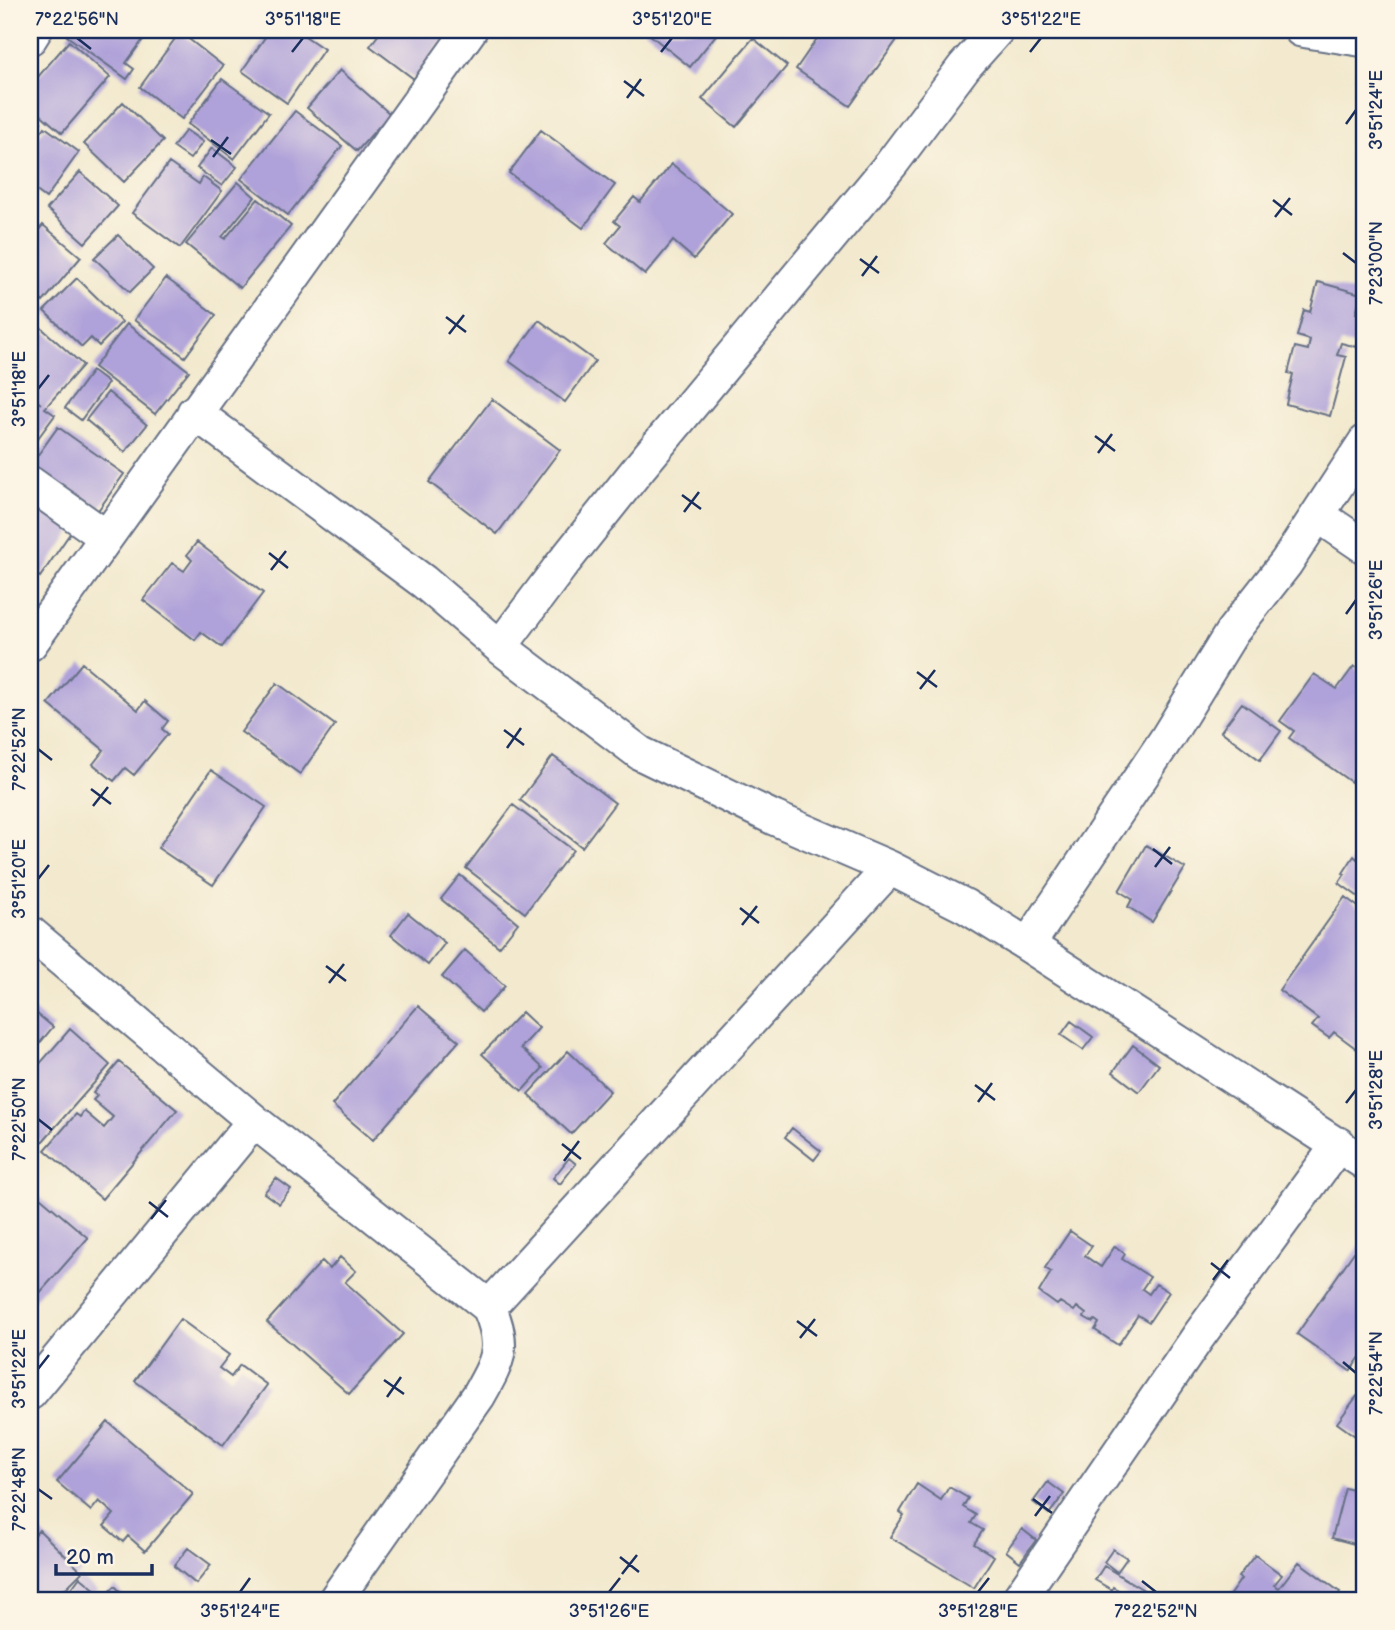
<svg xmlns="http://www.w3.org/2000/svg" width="1395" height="1630" font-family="'Balsamiq Sans',sans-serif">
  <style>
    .building { fill: #afa1d9 }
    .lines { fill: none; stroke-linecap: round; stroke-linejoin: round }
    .minor-casing { stroke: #667085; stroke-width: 37 }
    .minor { stroke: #fff; stroke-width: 33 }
    .ticks { fill: none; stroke: #1b2f5e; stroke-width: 2.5 }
    .neatline { fill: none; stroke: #1b2f5e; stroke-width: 2.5 }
    .ticks-label { font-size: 18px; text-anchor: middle; fill: #1b2f5e }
  </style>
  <rect width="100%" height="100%" fill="#fcf5e5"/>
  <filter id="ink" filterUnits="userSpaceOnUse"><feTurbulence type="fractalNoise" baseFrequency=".0143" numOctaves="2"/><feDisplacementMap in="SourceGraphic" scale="14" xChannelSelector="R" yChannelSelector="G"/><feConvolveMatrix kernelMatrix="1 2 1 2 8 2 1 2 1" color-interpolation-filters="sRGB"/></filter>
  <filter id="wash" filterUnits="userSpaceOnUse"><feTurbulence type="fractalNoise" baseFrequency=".00686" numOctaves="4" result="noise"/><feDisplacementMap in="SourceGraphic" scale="28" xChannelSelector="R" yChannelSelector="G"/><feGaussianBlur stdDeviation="1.57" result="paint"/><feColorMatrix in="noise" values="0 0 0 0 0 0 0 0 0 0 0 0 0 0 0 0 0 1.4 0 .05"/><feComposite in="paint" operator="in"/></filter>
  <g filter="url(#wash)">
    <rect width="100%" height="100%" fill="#f2e9ce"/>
    <g id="blocks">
      <path class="building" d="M72,30h78l-24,33 8,6 -7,10 -60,-43z
        M270,30h26l28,19 -37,54 -45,-32z
        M382,30h68l-36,49 -44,-33z
        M644,30h76l-30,37z
        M823,30h81l-54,76 -54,-37z
        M180,32l43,34 -41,53 -42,-32z
        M753,38l34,28 -51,61 -34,-28z
        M69,41l41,36 -48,56 -32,-28v-19z
        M340,70l50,44 -33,37 -50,-43z
        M222,79l47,34 -35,46 -46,-35z
        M123,102l40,39 -39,41 -40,-38z
        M295,111l47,35 -54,69 -47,-36z
        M30,112l11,10 -11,12z
        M45,127l34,25 -33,46 -16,-12v-39z
        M186,130l17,12 -13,17 -17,-12z
        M541,130l74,55 -32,43 -74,-55z
        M212,148l25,19 -15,19 -25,-18z
        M169,163l30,21 4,-7 19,14 -42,57 -48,-35z
        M672,164l60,50 -38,45 -21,-18 -28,34 -39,-32 14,-17 -6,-5 20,-24 6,5z
        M80,172l38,34 -33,37 -38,-34z
        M238,182l17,15 -33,40 3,2 33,-40 33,27 -51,62 -54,-44z
        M43,225l38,32 -38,45 -13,-12v-50z
        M118,235l35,34 -23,23 -36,-34z
        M77,278l45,44 -23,24 -8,-8 -9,9 -38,-36z
        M166,278l50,37 -31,42 -51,-37z
        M1318,282l43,12 -5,19 9,2 -8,32 -16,-4 -4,12 9,2 -16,59 -44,-12 7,-30 -5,-1 7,-26 13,3 2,-10 -13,-4 7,-26 6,2z
        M539,320l56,41 -30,41 -56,-41z
        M37,324l46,41 -38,43 10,7 -25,34v-52l11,7 -11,-9v-63z
        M127,324l62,47 -34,43 -61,-47z
        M92,371l16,12 -27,37 -16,-12z
        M108,392l39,33 -22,27 -39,-32z
        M492,399l68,51 -63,84 -68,-52z
        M58,427l66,47 -32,45 -62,-45v-8z
        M30,499l43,30 -33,48 -10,-7z
        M197,542l66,51 -41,54 -21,-15 -6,8 -52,-40 29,-37 12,8 8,-11 -5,-5z
        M82,663l56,47 7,-9 23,20 -6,8 6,5 -34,41 -9,-7 -11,13 -21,-17 11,-14 -56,-46z
        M1354,666l11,8v103l-7,-5 -7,10 -62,-44 5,-7 -14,-10 34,-47 23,15z
        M277,683l58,42 -35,49 -59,-42z
        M1242,703l39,28 -21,29 -39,-29z
        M553,756l62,47 -33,44 -62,-47z
        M211,770l55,37 -53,78 -55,-37z
        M513,805l60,45 -48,63 -59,-45z
        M1146,845l39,23 -33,54 -24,-15 4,-8 -13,-8z
        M1362,853l3,2v42l-2,3 -24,-17 6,-9 -2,-1 11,-17 3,3z
        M460,875l58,48 -19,24 -58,-48z
        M1345,897l20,15v125l-8,12 -23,-17 -5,6 -17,-12 6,-7 -39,-29z
        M408,913l37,30 -17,22 -37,-30z
        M465,950l40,36 -24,26 -39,-35z
        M418,1006l41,35 -86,99 -41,-35z
        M30,1008l23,19 -23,28z
        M522,1012l17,16 -18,20 22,20 -21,23 -40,-37z
        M1071,1021l22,16 -10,13 -22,-15z
        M70,1029l40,36 -68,77 -12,-10v-57z
        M1133,1045l26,20 -20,27 -26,-20z
        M568,1051l42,40 -39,43 -43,-40z
        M119,1062l58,48 -75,89 -57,-49 31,-36 4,3 4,-6 20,17 9,-11 -20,-17 4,-4 -4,-3z
        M792,1128l29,23 -7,9 -29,-23z
        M569,1158l7,6 -16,20 -7,-6z
        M276,1178l15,11 -12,15 -15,-11z
        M34,1192l54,46 -58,66v-107z
        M1070,1231l22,15 -7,10 16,11 14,-21 10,8 -3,5 28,18 -8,12 7,5 7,-10 13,8 -20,30 -11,-7 -20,30 -23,-15 4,-7 -4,-3 -2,2 -9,-5 2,-3 -9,-7 -3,4 -14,-9 -3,3 -18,-13 12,-20 -6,-4z
        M1363,1239l2,2v109l-15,21 -53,-37z
        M340,1257l16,14 -11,11 58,52 -54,60 -82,-72 55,-61 8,8z
        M180,1319l49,36 -10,13 12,9 9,-12 27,20 -44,60 -88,-64z
        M1365,1394v49l-28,-20 20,-27 5,3z
        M108,1422l85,72 -48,57 -17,-15 -5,6 -19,-16 10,-12 -15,-13 -8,10 -34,-29z
        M1048,1482l16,12 -15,20 -16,-12z
        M917,1484l24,16 8,-13 19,11 -5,9 13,8 -5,8 12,7 -9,14 20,12 -20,32 -84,-51 14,-22 -4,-3z
        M1345,1488l20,5v39l-3,14 -30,-8z
        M1022,1529l14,11 -16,22 -14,-11z
        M39,1530l43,42 -28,28h-24v-60z
        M188,1548l23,17 -15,19 -22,-18z
        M1113,1549l14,9 -10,14 -13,-10z
        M1255,1555l27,20 -8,10 5,3 20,-26 41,30 -6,8h-108l15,-21 -3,-2z
        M1104,1566l43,26 -4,7 -7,-4 -3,4 -20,-12 -1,3 -17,-10z
        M80,1577l17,14 -8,9h-26z
        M115,1586l10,11 -4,3h-21z"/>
    </g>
  </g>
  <g filter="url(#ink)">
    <use href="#blocks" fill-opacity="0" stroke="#667085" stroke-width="2"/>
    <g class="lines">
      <defs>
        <path id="minor" d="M1301,30l64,10
          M30,38l5,-8
          M194,412l230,170 76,65 140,106 134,65 116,50 75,38 63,39 337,218
          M30,483l76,54
          M1318,515l47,32
          M30,644l440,-614
          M500,647l60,-80 79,-99 253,-305 72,-96 33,-37
          M30,933l224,188 235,186
          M1028,945l139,-207 65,-106 54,-69 79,-121
          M30,1393l224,-272
          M335,1600l144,-205c20,-36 27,-48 10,-88l401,-439
          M1018,1600l180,-263 141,-193"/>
      </defs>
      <use href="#minor" class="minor-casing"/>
      <use href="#minor" class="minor"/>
    </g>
  </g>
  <path class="ticks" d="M77,38l14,11M292,52l11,-14M661,52l11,-14M1030,52l11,-14M624,81l20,15M627,98l14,-19M1346,124l10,-14M211,140l20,14M213,157l15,-20M1273,200l19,15M1275,217l15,-19M1343,253l13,10M860,259l19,14M862,276l15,-20M446,317l20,15M449,334l15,-19M38,389l11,-14M1095,436l20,15M1098,453l14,-19M682,495l19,14M684,512l15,-20M269,553l19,15M271,570l15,-19M1346,614l10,-14M917,672l20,15M920,689l15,-19M504,730l20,15M507,748l14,-20M38,749l14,11M91,789l20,15M93,806l15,-19M1153,849l19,15M1155,867l15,-20M38,879l11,-14M740,908l19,15M742,925l15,-19M326,966l20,15M329,983l15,-19M975,1085l20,15M978,1102l14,-19M1346,1103l10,-13M38,1119l14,11M562,1144l19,15M564,1161l15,-20M149,1202l19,15M151,1219l15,-19M1211,1263l19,15M1213,1280l15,-20M797,1321l20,15M800,1338l15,-19M1343,1362l13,11M38,1369l11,-14M384,1380l20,14M387,1397l14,-20M38,1489l14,10M1033,1499l19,14M1035,1516l15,-20M620,1557l19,15M622,1574l15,-19M1142,1581l14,11M240,1592l10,-14M609,1592l11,-14M978,1592l11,-14"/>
  <rect width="1395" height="1630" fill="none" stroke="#fcf5e5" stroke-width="77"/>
  <path d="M56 1564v10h96v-10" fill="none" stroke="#1b2f5e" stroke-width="3.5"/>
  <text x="66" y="1564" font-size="21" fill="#1b2f5e" stroke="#fcf5e5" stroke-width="5" paint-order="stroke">20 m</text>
  <rect x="38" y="38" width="1318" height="1554" class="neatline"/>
  <g class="ticks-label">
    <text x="77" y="25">7°22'56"N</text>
    <text x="303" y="25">3°51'18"E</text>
    <text x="672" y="25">3°51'20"E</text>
    <text x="1041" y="25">3°51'22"E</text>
    <text transform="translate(1376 110) rotate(-90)" y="6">3°51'24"E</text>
    <text transform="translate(1376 263) rotate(-90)" y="6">7°23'00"N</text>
    <text transform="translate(19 389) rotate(-90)" y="6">3°51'18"E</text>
    <text transform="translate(1376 600) rotate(-90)" y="6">3°51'26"E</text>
    <text transform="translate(19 749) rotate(-90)" y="6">7°22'52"N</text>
    <text transform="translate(19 879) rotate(-90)" y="6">3°51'20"E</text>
    <text transform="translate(1376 1090) rotate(-90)" y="6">3°51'28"E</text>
    <text transform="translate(19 1119) rotate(-90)" y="6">7°22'50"N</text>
    <text transform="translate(19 1369) rotate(-90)" y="6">3°51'22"E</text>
    <text transform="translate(1376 1373) rotate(-90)" y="6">7°22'54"N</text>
    <text transform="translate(19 1489) rotate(-90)" y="6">7°22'48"N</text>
    <text x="240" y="1617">3°51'24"E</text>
    <text x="609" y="1617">3°51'26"E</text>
    <text x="978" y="1617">3°51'28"E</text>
    <text x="1156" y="1617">7°22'52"N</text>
  </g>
</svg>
